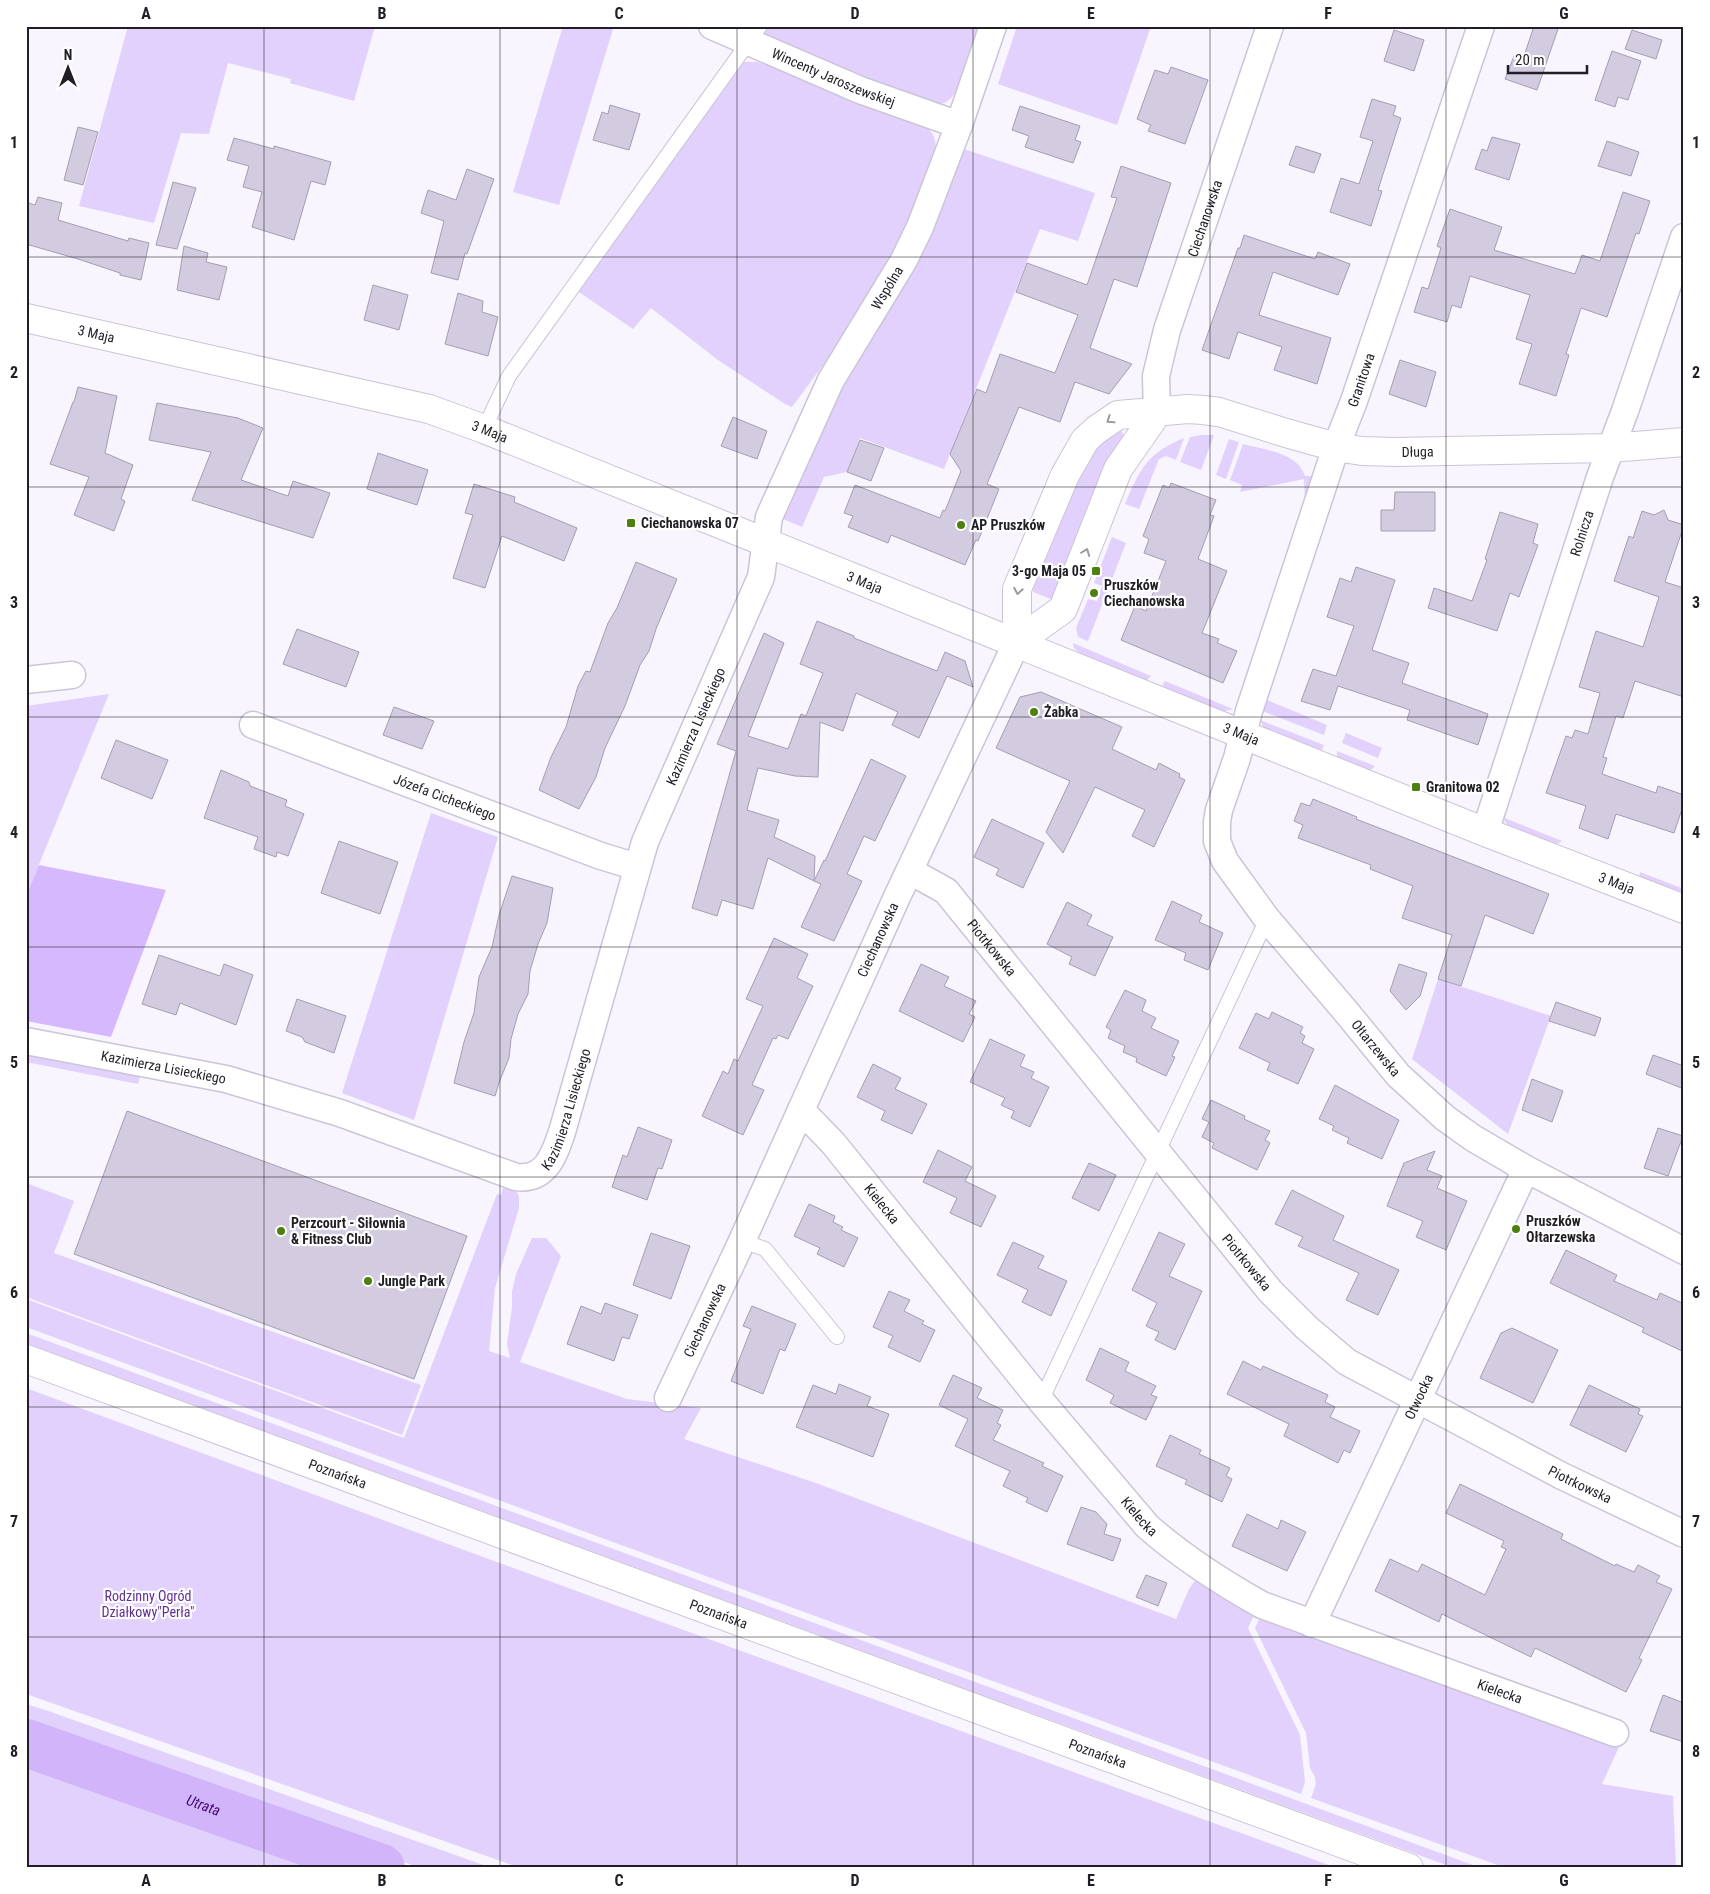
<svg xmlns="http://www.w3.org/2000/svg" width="1710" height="1894" font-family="'Roboto Condensed',sans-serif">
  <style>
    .green { fill: #e2d1fc }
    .forest { fill: #d5b8fe }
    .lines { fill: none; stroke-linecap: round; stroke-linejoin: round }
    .river { stroke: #d1b4fa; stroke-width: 48 }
    .building { fill: #d3cbdf; stroke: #a59db1 }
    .service-casing { stroke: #ccc4d8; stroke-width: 16 }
    .minor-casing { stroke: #ccc4d8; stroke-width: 29 }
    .tertiary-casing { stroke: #ccc4d8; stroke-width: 30 }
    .secondary-casing { stroke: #ccc4d8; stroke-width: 30 }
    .service { stroke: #fff; stroke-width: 14 }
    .minor { stroke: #fff; stroke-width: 26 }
    .tertiary { stroke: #fff; stroke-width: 28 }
    .secondary { stroke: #fff; stroke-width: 28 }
    .oneway { stroke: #9b9a9d }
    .grid { fill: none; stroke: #211e26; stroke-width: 1; stroke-opacity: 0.55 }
    .poi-dot { fill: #4e7f0f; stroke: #fff; stroke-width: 2 }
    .labels { text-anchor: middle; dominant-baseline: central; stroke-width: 4.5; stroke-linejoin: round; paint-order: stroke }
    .street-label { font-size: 14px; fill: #211e26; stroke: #fff }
    .poi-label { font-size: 14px; font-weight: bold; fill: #211e26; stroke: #fff; text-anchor: start }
    .park-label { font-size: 14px; fill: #612f93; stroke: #fff }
    .water-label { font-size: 15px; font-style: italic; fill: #450a72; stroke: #fff }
    .neatline { fill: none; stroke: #211e26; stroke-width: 2 }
    .grid-label { font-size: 16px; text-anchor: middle; font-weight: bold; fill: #211e26 }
  </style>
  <rect width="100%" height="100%" fill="#f8f5fe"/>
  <path class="green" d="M128,26h247l-21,75 -64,-18 1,-4 -63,-16 -19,71 -28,-1 -27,90 -75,-17z
    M563,26h51l-55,179 -46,-13z
    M770,26h210c-6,19 -17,74 -39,78 -5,1 -11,-1 -16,-1l-166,-64z
    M1017,26h134l-34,99 -119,-41z
    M741,62h17l157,56c19,14 23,18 20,43l-44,102 -30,51 -69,93 -7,-3 -67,-44 -67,-52 -18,21 -57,-39z
    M961,148l134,45 -17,48 -38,-12 -96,240 -84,-31 -13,34 -23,5 -22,50 -24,-10 63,-138z
    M1120,429l4,6v3l-71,162 -20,-8v-7l58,-136z
    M1201,435h13l-13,35 -21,-8 10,-25z
    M1184,438l-8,22 -10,-4 -7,3 -20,50 -14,-5c15,-35 22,-51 59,-66z
    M1229,439l10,3 -13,37 -10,-4z
    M1243,444c22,6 54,8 62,32h9l-9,25 -1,-22 -64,13 2,-7 -12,-5z
    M1112,537l14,6 -38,98 -10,-4 -2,-9 12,-29 9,2 5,-15 -8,-3z
    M1073,643l78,33 -5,5 -64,-26 -8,-7z
    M1165,681l68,28 -10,3 -58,-23 -2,-5z
    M109,694l-83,202v-190z
    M1267,700l60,25 -3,10 -62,-24z
    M1260,720l64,25 -2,5 -8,-1 -50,-21z
    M1346,733l36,15 -4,10 -36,-15z
    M1337,751l38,15 -5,5 -33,-12z
    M431,813l67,24 -84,283 -72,-27z
    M1502,817l60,24 -8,5 -44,-17z
    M1640,872l44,17v2l-14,1 -31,-13z
    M1438,979l113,37 -43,118 -96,-75z
    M26,1051l115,22 -3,11 -112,-22z
    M26,1183l48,18 -20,52 367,132 -19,50 -376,-138z
    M504,1185l11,4 4,7v12l-24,80 -6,63 21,7 -3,-14 5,-37v-15l4,-18 16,-36h14l15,18 -41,106 107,37 74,9 -17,31 132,44 360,136 13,-30 7,-10 60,32 -8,17 52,107 5,47 -4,12 -1275,-467v-28l378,139 93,-244 4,1z
    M26,1333l1455,535h-27l-1373,-504 -55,-20z
    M26,1388l468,173 843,307h-816l-495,-174z
    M1261,1615l111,42 248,88 -18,39 71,12 3,72h-170l-195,-70 5,-14 -1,-7 -5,-9 -4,-35 -51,-105z
    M26,1704l22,7 444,157h-72l-394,-142z
    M26,1752l312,110 17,6h-329z"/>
  <path class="forest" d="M39,865l127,25 -55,147 -85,-16v-125z"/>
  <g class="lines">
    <path class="river" id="s1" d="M26,1743l355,125"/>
  </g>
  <path class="building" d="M1534,26h25l-22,64 -32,-11 9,-23 9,3z
    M1394,30l30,10 -10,31 -30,-10z
    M1632,30l30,10 -6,19 -31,-10z
    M1612,51l29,10 -13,39 -10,-3 -3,10 -20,-7z
    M1171,67l37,13 -23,64 -37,-13 3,-6 -14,-6 18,-49 13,4z
    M1372,99l24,7 -3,9 8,3 -23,72 4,1 -11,35 -41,-14 11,-34 18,6 14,-43 -13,-4z
    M610,105l30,9 -11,36 -36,-10 9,-28 6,2z
    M1020,106l60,20 -5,14 6,2 -8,21 -48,-16 4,-11 -17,-6z
    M78,127l20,5 -15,53 -19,-5z
    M1492,137l28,7 -11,36 -34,-11 7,-20 5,2z
    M234,138l40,11v-3l57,16 -6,23 -14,-4 -17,59 -42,-13 10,-35 -19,-5 6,-21 -22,-6z
    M1607,141l32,11 -8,24 -33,-10z
    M1296,146l25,8 -7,19 -25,-8z
    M1121,166l50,17 -34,104 -23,-8 -24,69 42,16 -23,30 -34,-12 -15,40 -41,-15 -32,77 12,5 -21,52 -2,-1 -11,25 -74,-30 -3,8 -40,-16 5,-11 -9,-3 11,-28 85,33 3,-8 2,1 16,-40 -11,-17 27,-65 9,4 14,-39 55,19 23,-58 -62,-23 11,-29 60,22 30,-87 -6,-1z
    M467,169l27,10 -27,75 -2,-1 -7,27 -27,-7 13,-52 -23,-8 7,-23 28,10z
    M173,182l23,6 -19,61 -21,-4z
    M1623,192l27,9 -11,33 -3,-1 -29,84 -26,-9 -15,46 3,1 -13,41 -37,-12 13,-40 -16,-5 14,-44 -60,-19 -9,32 -9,-3 -5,17 -33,-10 8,-25 6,2 13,-41 -4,-2 13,-37 52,18 -8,23 81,24 7,-19 18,6z
    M38,197l24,6 -4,17 70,21 1,-3 20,5 -8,37 -21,-5v-2l-42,-14 -52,-15v-42l9,3z
    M1244,235l71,24 3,-7 32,12 -12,31 -65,-23 -14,43 72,23 -14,46 -43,-14 8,-23 -44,-15 -9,27 -27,-9 36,-102h2z
    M184,246l24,7 -2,9 21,5 -8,33 -42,-10z
    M373,285l35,10 -9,35 -35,-10z
    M458,293l25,8 -1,11 16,5 -10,39 -43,-12z
    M1400,360l36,12 -10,35 -37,-13z
    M78,387l39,9 -12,57 28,12 -12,34 4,2 -11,30 -40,-16 15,-38 -39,-13 23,-62h1z
    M157,403l81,15 25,10 -22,52 47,16 5,-15 37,12 -17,45 -121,-38 19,-48 -62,-12z
    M733,417l34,14 -10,28 -36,-13z
    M860,440l24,8 -13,33 -24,-9z
    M378,453l50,17 -11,35 -50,-16z
    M1171,483l45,17 -6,15 4,1 -16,43 29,12 -25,62 17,6 -2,4 20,8 -14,32 -102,-43 14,-34 11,5 20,-50 -22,-8 5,-14 -6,-3 20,-51 6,3z
    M474,484l41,13 -1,5 63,26 -13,33 -62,-25 -17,52 -32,-10 20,-63 -8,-2z
    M1395,492h40v39h-54v-21h13z
    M1664,510l4,10 16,5 -19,57 19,6v109l-49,-16 -12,37 -7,-2 -13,41 4,1 -5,16 54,19 2,-7 26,9v8l-10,30 -58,-19 -8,25 -29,-11 7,-22 -40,-13 20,-57 6,2 3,-8 13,4 12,-41 -21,-6 17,-56 47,16 16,-50 -45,-16 15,-45 4,2 9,-27 12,4z
    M1500,512l38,12 -5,19 5,2 -19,52 -9,-4 -13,38 -69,-23 6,-20 38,13 15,-41 -2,-1z
    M636,562l41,17 -21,50 -7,22 -9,14 -15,41 -20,42 -9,29 -17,32 -40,-19 12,-33 15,-30 12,-41 8,-15 4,1 18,-49 9,-15z
    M1356,567l39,13 -23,70 37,13 -7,20 86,31 -10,31 -71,-25 3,-10 -72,-24 -8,24 -29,-9 12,-32 23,7 18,-50 -27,-9 13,-39 11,4z
    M817,621l37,15v2l83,33 8,-19 20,9 8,26 -26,-11 -28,62 -27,-13 6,-13 -42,-19 -13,38 -23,-9 -2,55 -23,-1 -37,-8 -11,42 32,10 -5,17 41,19 -1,25 -46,-23 -15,51 -31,-9 -5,16 -25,-8 44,-157 -19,-7 47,-111 20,10 -36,93 40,13 13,-35 5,2 17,-43 -23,-9z
    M297,629l62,23 -13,35 -63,-23z
    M1041,692l81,35 -10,22 44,21 3,-7 21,11 -1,3 6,3 -31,67 -22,-11 13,-26 -50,-23 -32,66 -17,-21 24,-51 -74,-33 24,-51z
    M394,707l40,14 -12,28 -39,-14z
    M116,740l52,20 -16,39 -51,-21z
    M871,759l35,17 -31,65 -11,-5 -17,38 15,7 -28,60 -33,-14 20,-43 -7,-3 10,-21 1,1z
    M221,770l28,12 1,4 37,14 -2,6 19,8 -16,42 -11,-4 -1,5 -22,-8 4,-12 -54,-19z
    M1313,799l44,18 -1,2 193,75 -16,40 -48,-19 -24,71 -23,-7 14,-44 -50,-17 11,-32 -43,-17 1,-4 -73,-27 5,-13 -9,-4 7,-18 9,3z
    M992,819l52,24 -21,45 -27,-13 3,-6 -25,-12z
    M339,841l59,21 -18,52 -59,-21z
    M512,876l41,12 -6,35 -9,21 -8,27 -2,23 -10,20 -7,25 -2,19 -9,22 -5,16 -41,-13 10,-41 10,-29 5,-36 13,-30 7,-32z
    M1172,901l30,14 -3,7 24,11 -15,37 -24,-10 2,-7 -31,-13z
    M1067,902l25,13 -5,10 26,12 -18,39 -26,-12 3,-7 -25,-13z
    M774,938l34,16 -11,24 16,8 -25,53 -10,-4 -2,4 -3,-1 -21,47 12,5 -21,45 -41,-19 21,-45 5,3 6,-15 4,2 25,-55 -17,-7z
    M159,955l61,21 4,-12 29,11 -17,50 -56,-22 -4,12 -34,-11z
    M921,964l28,13 -5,9 32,15 -7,13 6,3 -12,25 -64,-31z
    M1399,964l28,9 -7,23 -14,14 -16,-19z
    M1125,990l21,10 -4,11 14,7 -5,10 28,13 -7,15 3,1 -9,19 -30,-14 1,-4 -14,-6 2,-6 -17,-8 3,-8 -5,-3z
    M297,999l49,17 -12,37 -29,-11 -3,-5 -16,-6z
    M1556,1002l45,16 -6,18 -46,-15z
    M1272,1012l31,15 -3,6 5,3 -3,7 12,6 -16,35 -31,-14 3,-7 -31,-15 17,-35 13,6z
    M990,1039l35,16 -5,11 14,6 -3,6 18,9 -19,40 -19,-9 3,-7 -13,-6 4,-7 -35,-16z
    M1653,1055l31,11v23l-38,-15z
    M873,1064l28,14 -6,11 32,15 -15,30 -31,-14 4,-9 -28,-14z
    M1532,1079l31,12 -11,31 -30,-12z
    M1335,1085l64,35 -17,39 -35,-16 2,-5 -17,-8 2,-4 -15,-7z
    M1211,1100l34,16 -1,3 26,12 -5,9 5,3 -13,27 -45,-22 2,-5 -12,-6 7,-15 -7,-3z
    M127,1111l340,125 -53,143 -340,-125z
    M638,1127l34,13 -10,29 -4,-1 -11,32 -35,-13 11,-32 4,2z
    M1658,1128l25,8 -15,40 -24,-8z
    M938,1150l34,17 -7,14 31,15 -15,31 -31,-14 7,-15 -34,-16z
    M1435,1151l-8,19 15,6 -5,12 30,13 -21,49 -30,-13 7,-16 -36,-15 17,-43z
    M1089,1163l27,12 -17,36 -27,-13z
    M1292,1190l52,26 -11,24 66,30 -21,45 -32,-15 13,-27 -61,-27 5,-9 -28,-13z
    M809,1204l26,12 -2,6 10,5 -2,3 17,8 -14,29 -27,-13 3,-6 -26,-12z
    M1159,1232l26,12 -16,32 33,15 -27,59 -20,-10 4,-8 -13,-6 11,-23 -25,-13z
    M651,1233l39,13 -19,53 -38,-14z
    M1013,1242l31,14 -6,12 29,13 -16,35 -29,-14 6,-12 -31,-15z
    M1566,1250l51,25 -3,6 43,19 3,-7 24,11v48l-42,-20 2,-4 -94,-45z
    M889,1291l21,9 -6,11 20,10 -2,3 13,6 -15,32 -32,-15 5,-11 -20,-9z
    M605,1303l33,12 -9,24 -7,-2 -8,24 -47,-17 14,-38 20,8z
    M752,1306l44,18 -11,27 -5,-2 -17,45 -32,-13 20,-52 -8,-3z
    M1512,1328l46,22 -25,53 -53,-25 21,-45z
    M1100,1348l29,14 -4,9 31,15 -5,9 6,2 -11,23 -36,-17 4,-8 -28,-15z
    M1243,1361l18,9 2,-4 65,29 -3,7 10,5 -5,10 30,14 -10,22 -6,-3 -6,13 -54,-27 5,-12 -62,-30z
    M953,1375l29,13 -5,10 26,12 -6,13 4,2 -8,15 51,23 -2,3 21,10 -16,36 -21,-10 2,-4 -25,-12 7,-15 -55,-25 13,-27 -29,-14z
    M839,1384l32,13 -4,9 22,8 -16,43 -77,-30 17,-42 23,9z
    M1589,1385l51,24 -2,5 5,2 -17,36 -56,-27z
    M1170,1435l31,15 -2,4 31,14 -4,8 6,3 -10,23 -37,-18 2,-4 -31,-14z
    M1460,1484l103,50 -2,5 54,27 1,-2 18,8 4,-7 22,11 -4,6 16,7 -33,69 3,2 -16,32 -91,-44 -4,9 -89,-43 -3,8 -64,-31 15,-32 28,13 4,-8 63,31 21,-46 -5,-2 3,-6 -58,-28z
    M1081,1507l15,5 11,12 -3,10 17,5 -8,22 -46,-17z
    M1247,1514l31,15 3,-9 25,12 -19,39 -55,-25z
    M1146,1575l21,8 -9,23 -22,-9z
    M1663,1695l21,8v39l-34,-11z"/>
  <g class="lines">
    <defs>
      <path id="service" d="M484,429l25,-53 251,-350
        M742,1241l23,8 72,88
        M1041,1401l226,-482"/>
      <g id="minor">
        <path id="s2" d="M712,26l148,64 99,35"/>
        <path id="s3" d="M1481,26l-127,375 -18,46 -87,264 -12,47 -18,52 -2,12v19l8,20 42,58 81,95 50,61 47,43 28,20 53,31 158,82"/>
        <path id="s4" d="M1157,413l-1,-37 11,-46 103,-304"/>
        <path d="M26,680l46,-5"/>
        <path id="s5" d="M253,725l348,131 36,11"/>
        <path id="s6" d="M1485,832l115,-355 25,-66 59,-174"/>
        <path id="s7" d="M910,871l36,20 324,400 37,37 40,34 215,114 122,58"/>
        <path id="s8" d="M26,1041l200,38 114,34 176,64c30,4 38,-22 46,-45l83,-290 116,-265 8,-60 62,-137 73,-120 16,-33 39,-102 34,-99"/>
        <path id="s9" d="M801,1110l32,33 208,258 106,125c35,31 74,56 115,79l353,128"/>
        <path id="s10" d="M668,1398l74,-157 154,-342 121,-257"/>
        <path id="s11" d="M1312,1624l214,-455"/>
      </g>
      <g id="tertiary">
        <path id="s12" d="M26,318l403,91 55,20 1001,403 199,77"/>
        <path id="s13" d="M1017,642v-53l48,-114 20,-35 11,-10 22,-15 70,-6 15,1 16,2 67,21 50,14 26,4 34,1 215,-4 73,-6"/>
        <path d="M1017,642l46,-33 55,-140 39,-56"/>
      </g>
      <g id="secondary">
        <path id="s14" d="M26,1359l1383,509"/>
      </g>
    </defs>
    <use href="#service" class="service-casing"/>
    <use href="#minor" class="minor-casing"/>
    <use href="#tertiary" class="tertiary-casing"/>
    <use href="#secondary" class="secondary-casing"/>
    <use href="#service" class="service"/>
    <use href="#minor" class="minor"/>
    <use href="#tertiary" class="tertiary"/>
    <use href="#secondary" class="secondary"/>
  </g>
  <defs><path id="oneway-chevron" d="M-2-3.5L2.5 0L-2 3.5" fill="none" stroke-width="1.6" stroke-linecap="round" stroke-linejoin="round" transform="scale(1.25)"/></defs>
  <g class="oneway">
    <use href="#oneway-chevron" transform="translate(1110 420) rotate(146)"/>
    <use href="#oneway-chevron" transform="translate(1086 552) rotate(-69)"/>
    <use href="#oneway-chevron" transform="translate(1018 591) rotate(100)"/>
  </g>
  <path class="grid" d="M264,26v1842M500,26v1842M737,26v1842M973,26v1842M1210,26v1842M1446,26v1842M26,257h1658M26,487h1658M26,717h1658M26,947h1658M26,1177h1658M26,1407h1658M26,1637h1658"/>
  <g class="poi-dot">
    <rect x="626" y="518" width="10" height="10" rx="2.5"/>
    <circle cx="961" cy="525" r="5"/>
    <rect x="1091" y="566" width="10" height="10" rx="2.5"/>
    <circle cx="1094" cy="593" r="5"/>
    <circle cx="1034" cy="712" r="5"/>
    <rect x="1411" y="782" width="10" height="10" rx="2.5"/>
    <circle cx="1516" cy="1229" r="5"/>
    <circle cx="281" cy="1231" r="5"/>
    <circle cx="368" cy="1281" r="5"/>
  </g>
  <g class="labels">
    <g class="street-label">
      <text stroke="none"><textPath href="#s2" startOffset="132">Wincenty Jaroszewskiej</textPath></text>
      <text stroke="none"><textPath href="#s4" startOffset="202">Ciechanowska</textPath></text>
      <text stroke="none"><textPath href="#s8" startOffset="1491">Wspólna</textPath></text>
      <text stroke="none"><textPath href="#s12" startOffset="72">3 Maja</textPath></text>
      <text transform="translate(1361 380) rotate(-71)">Granitowa</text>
      <text stroke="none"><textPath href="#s12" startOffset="478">3 Maja</textPath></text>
      <text stroke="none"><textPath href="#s13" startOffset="564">Długa</textPath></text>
      <text stroke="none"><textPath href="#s6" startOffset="314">Rolnicza</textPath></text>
      <text stroke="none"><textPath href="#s12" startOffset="882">3 Maja</textPath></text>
      <text stroke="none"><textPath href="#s8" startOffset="1009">Kazimierza Lisieckiego</textPath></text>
      <text stroke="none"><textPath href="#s12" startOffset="1288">3 Maja</textPath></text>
      <text stroke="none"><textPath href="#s5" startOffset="205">Józefa Cicheckiego</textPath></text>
      <text stroke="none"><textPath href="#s12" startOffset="1692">3 Maja</textPath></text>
      <text stroke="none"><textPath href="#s10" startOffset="504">Ciechanowska</textPath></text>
      <text stroke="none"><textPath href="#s7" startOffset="114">Piotrkowska</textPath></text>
      <text stroke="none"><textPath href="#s3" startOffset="1120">Ołtarzewska</textPath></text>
      <text stroke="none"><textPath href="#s8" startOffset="140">Kazimierza Lisieckiego</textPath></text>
      <text stroke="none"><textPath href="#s8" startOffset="604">Kazimierza Lisieckiego</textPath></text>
      <text stroke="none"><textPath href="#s9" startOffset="124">Kielecka</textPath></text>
      <text stroke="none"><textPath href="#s7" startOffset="519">Piotrkowska</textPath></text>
      <text stroke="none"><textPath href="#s10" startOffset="86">Ciechanowska</textPath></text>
      <text stroke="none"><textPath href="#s11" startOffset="251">Otwocka</textPath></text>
      <text stroke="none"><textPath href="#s14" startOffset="332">Poznańska</textPath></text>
      <text stroke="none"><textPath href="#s7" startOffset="924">Piotrkowska</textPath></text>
      <text stroke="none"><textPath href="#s9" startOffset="529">Kielecka</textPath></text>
      <text stroke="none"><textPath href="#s14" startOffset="738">Poznańska</textPath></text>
      <text stroke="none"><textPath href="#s9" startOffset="934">Kielecka</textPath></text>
      <text stroke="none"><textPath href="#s14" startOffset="1142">Poznańska</textPath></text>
    </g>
    <g class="poi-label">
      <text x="641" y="523">Ciechanowska 07</text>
      <text x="971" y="525">AP Pruszków</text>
      <text x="1086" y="571" text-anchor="end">3-go Maja 05</text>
      <text x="1104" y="585">Pruszków<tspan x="1104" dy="16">Ciechanowska</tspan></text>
      <text x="1044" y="712">Żabka</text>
      <text x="1426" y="787">Granitowa 02</text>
      <text x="1526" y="1221">Pruszków<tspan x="1526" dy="16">Ołtarzewska</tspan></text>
      <text x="291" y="1223">Perzcourt - Siłownia<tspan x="291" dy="16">&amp; Fitness Club</tspan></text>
      <text x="378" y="1281">Jungle Park</text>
    </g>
    <g class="park-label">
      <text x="148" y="1596">Rodzinny Ogród<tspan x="148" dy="16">Działkowy"Perła"</tspan></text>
    </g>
    <g class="water-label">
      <text stroke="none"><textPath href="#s1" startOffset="188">Utrata</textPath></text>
    </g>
  </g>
  <rect width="1710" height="1894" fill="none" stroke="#ffffff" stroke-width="55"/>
  <g transform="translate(68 68)" stroke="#ffffff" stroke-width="4" paint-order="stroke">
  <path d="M0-4L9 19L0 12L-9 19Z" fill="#211e26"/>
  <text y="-8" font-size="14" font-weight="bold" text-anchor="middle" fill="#211e26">N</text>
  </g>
  <path d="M1508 65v8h79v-8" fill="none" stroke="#211e26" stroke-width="2.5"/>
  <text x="1515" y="65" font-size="15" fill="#211e26" stroke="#ffffff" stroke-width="4" paint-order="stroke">20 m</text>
  <rect x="28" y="28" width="1654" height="1838" class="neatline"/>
  <g class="grid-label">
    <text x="146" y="19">A</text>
    <text x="382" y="19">B</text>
    <text x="619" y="19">C</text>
    <text x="855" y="19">D</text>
    <text x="1091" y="19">E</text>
    <text x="1328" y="19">F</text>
    <text x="1564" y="19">G</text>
    <text x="14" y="148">1</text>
    <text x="1696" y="148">1</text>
    <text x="14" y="378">2</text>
    <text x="1696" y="378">2</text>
    <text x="14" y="608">3</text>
    <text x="1696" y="608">3</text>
    <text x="14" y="838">4</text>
    <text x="1696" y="838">4</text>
    <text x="14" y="1068">5</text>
    <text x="1696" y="1068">5</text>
    <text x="14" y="1298">6</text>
    <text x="1696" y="1298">6</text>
    <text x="14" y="1527">7</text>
    <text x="1696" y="1527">7</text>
    <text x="14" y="1757">8</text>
    <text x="1696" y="1757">8</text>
    <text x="146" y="1886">A</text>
    <text x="382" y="1886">B</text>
    <text x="619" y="1886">C</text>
    <text x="855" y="1886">D</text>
    <text x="1091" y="1886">E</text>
    <text x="1328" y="1886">F</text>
    <text x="1564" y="1886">G</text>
  </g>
</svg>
